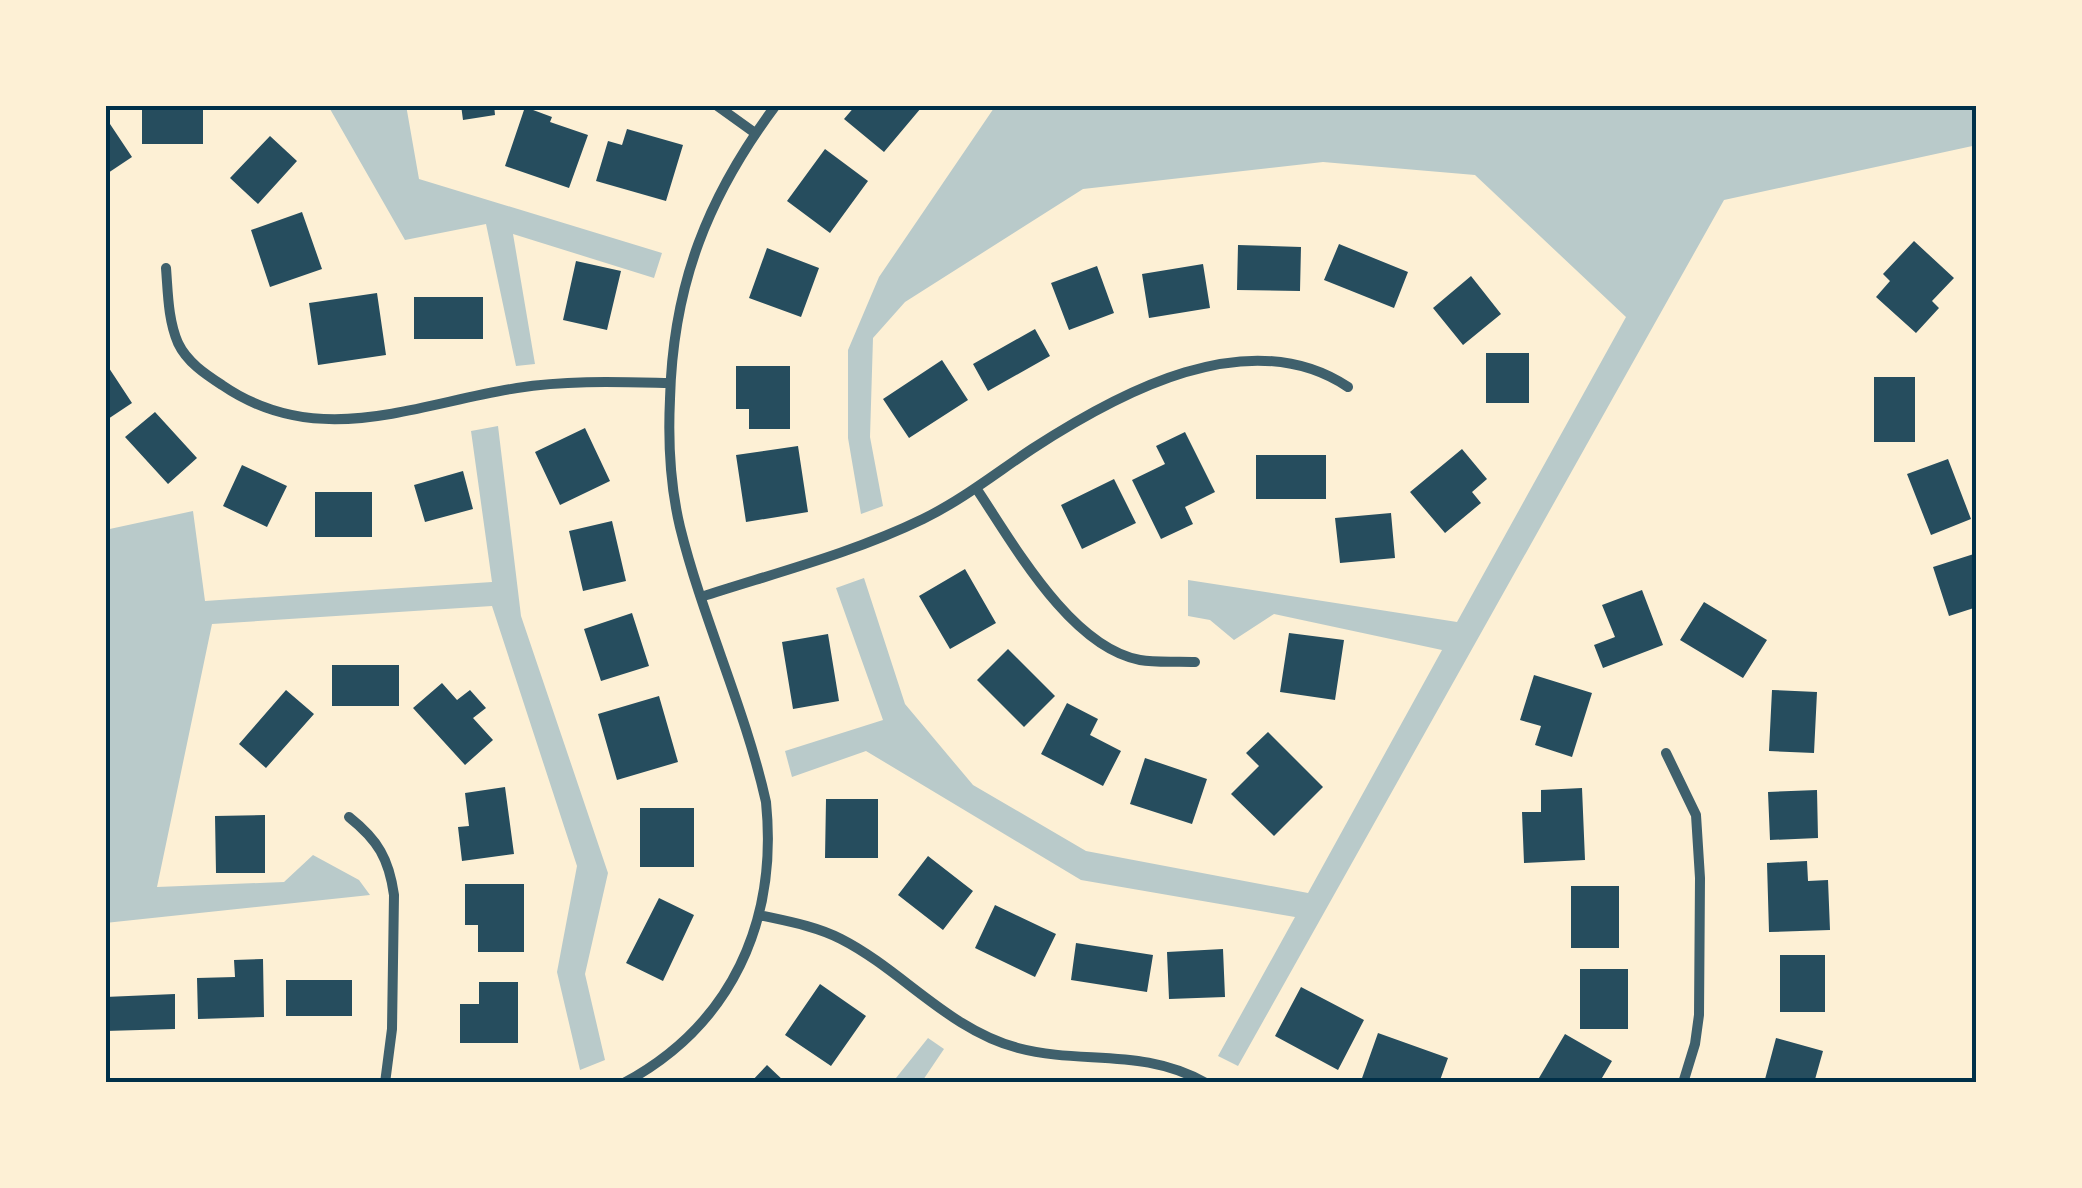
<svg xmlns="http://www.w3.org/2000/svg" width="2082" height="1188" font-family="Raleway,sans-serif">
  <style>
    .green { fill: #b9caca }
    .building { fill: #264d5e }
    .lines { fill: none; stroke-linecap: round; stroke-linejoin: round }
    .minor { stroke: #3f606c; stroke-width: 10 }
    .neatline { fill: none; stroke: #003049; stroke-width: 4 }
  </style>
  <rect width="100%" height="100%" fill="#fdf0d5"/>
  <path class="green" d="M321,105h85l13,74 243,74 -8,25 -141,-44 22,130 -19,2 -30,-142 -81,16 -75,-131z
    M996,105h981v40l-253,55 -486,866 -20,-10 77,-139 -214,-37 -215,-129 -74,26 -7,-26 98,-31 -47,-132 28,-10 41,126 68,81 113,66 222,42 134,-243 -168,-36 -40,26 -24,-20 -22,-4v-36l269,42 169,-305 -151,-142 -152,-13 -240,27 -178,113 -32,36 -3,99 13,69 -22,8 -13,-76v-88l31,-73z
    M498,426l23,190 87,257 -23,101 20,86 -25,10 -23,-98 20,-106 -85,-260 -280,18 -55,263 127,-5 29,-27 46,25 11,15 -265,28v-393l88,-19 12,90 287,-19 -21,-151z
    M928,1038l16,11 -23,34h-29z"/>
  <path class="building" d="M142,105h61v39h-61z
    M461,105h33l1,10 -32,5z
    M856,105h61l4,3 -37,44 -40,-33z
    M525,107l27,10 -2,5 38,13 -19,53 -64,-22z
    M110,124l22,33 -27,18v-47z
    M627,129l56,16 -17,56 -70,-20 12,-40 14,4z
    M270,136l27,25 -39,43 -28,-26z
    M825,149l43,32 -38,52 -43,-32z
    M302,212l20,57 -52,18 -19,-57z
    M1914,241l40,37 -22,23 7,7 -23,25 -40,-36 14,-16 -7,-7z
    M1339,244l69,28 -14,36 -70,-28z
    M1238,245l63,2 -1,44 -63,-1z
    M767,248l52,20 -18,49 -52,-19z
    M576,261l45,10 -14,59 -44,-10z
    M1203,264l7,44 -61,10 -7,-44z
    M1097,266l17,47 -45,17 -18,-47z
    M1471,276l30,38 -38,31 -30,-37z
    M377,293l9,62 -68,10 -9,-62z
    M414,297h69v42h-69z
    M1035,329l15,27 -62,35 -15,-27z
    M1486,353h43v50h-43z
    M942,360l26,40 -59,38 -26,-39z
    M105,362l27,41 -27,18z
    M736,366h54v63h-41v-20h-13z
    M1874,377h41v65h-41z
    M155,412l42,46 -29,26 -43,-47z
    M585,428l25,53 -50,24 -25,-53z
    M1185,432l30,60 -30,15 8,17 -32,15 -29,-59 33,-16 -9,-18z
    M798,446l10,66 -62,10 -10,-67z
    M1462,449l25,30 -15,13 9,11 -36,30 -35,-41z
    M1256,455h70v44h-70z
    M1948,459l23,60 -40,16 -24,-61z
    M242,465l45,21 -20,41 -44,-21z
    M463,471l10,38 -48,13 -11,-37z
    M1114,479l22,44 -54,26 -21,-44z
    M315,492h57v45h-57z
    M1391,513l4,45 -55,5 -5,-45z
    M612,521l14,60 -43,10 -14,-60z
    M1977,553v54l-28,9 -16,-49z
    M965,569l31,54 -46,26 -31,-53z
    M1642,590l21,55 -60,23 -9,-23 21,-8 -13,-32z
    M1704,602l63,38 -24,38 -63,-38z
    M632,613l17,53 -48,15 -17,-52z
    M1289,633l55,7 -9,60 -55,-8z
    M828,634l11,67 -46,8 -11,-67z
    M1008,649l47,47 -31,31 -47,-47z
    M332,665h67v41h-67z
    M1534,675l58,18 -20,64 -37,-12 6,-19 -21,-6z
    M442,683l15,17 13,-10 16,18 -13,10 20,22 -28,25 -52,-57z
    M286,690l28,24 -48,54 -27,-24z
    M1772,690l45,2 -3,61 -45,-2z
    M659,696l19,66 -61,18 -19,-66z
    M1067,703l31,16 -8,16 31,16 -18,35 -62,-32z
    M1268,732l55,55 -49,49 -43,-42 28,-28 -13,-13z
    M1145,758l62,21 -15,45 -62,-20z
    M505,787l9,67 -52,7 -4,-34 11,-1 -4,-33z
    M1582,788l3,72 -61,3 -2,-51h19v-22z
    M1817,790l1,48 -48,2 -2,-48z
    M826,799h52v59h-53z
    M640,808h54v59h-54z
    M265,815v58h-49l-1,-57z
    M928,856l45,35 -30,39 -45,-35z
    M1807,861l1,20 20,-1 2,50 -61,2 -2,-69z
    M465,884h59v68h-46v-27h-13z
    M1571,886h48v62h-48z
    M659,898l35,17 -31,66 -37,-18z
    M995,905l61,29 -21,43 -60,-29z
    M1076,943l77,12 -6,37 -76,-12z
    M1223,949l2,48 -56,2 -2,-47z
    M1780,955h45v57h-45z
    M263,959l1,58 -66,2 -1,-41 38,-1 -1,-17z
    M1580,969h48v60h-48z
    M286,980h66v36h-66z
    M479,982h39v61h-58v-39h19z
    M820,984l46,32 -35,50 -46,-31z
    M1301,987l63,33 -26,50 -63,-34z
    M175,994v35l-70,2v-34z
    M1378,1033l70,25 -9,25 -78,-2z
    M1565,1034l47,27 -13,22h-63z
    M1776,1038l47,13 -9,32h-50z
    M767,1065l19,18h-36z"/>
  <g class="lines">
    <path class="minor" d="M716,105l39,28
      M166,268c2,25 2,52 12,75 9,19 27,31 44,42 96,66 193,19 295,3 51,-8 102,-6 153,-5
      M976,488c37,55 94,159 164,172 17,3 37,1 55,2
      M701,597c74,-24 152,-44 222,-78 39,-19 73,-46 109,-70 86,-56 217,-128 316,-62
      M1666,753l30,62 4,63 -1,137 -4,29 -12,39
      M349,817c29,23 40,42 45,78l-2,134 -7,54
      M759,915c27,6 57,11 82,24 61,31 108,91 177,109 64,17 124,-1 188,35
      M624,1083c108,-58 154,-162 142,-281 -21,-94 -63,-182 -86,-275 -10,-42 -12,-86 -10,-128 3,-115 38,-203 106,-294"/>
  </g>
  <rect width="2082" height="1188" fill="none" stroke="#fdf0d5" stroke-width="215"/>
  <rect x="108" y="108" width="1866" height="972" class="neatline"/>
</svg>
